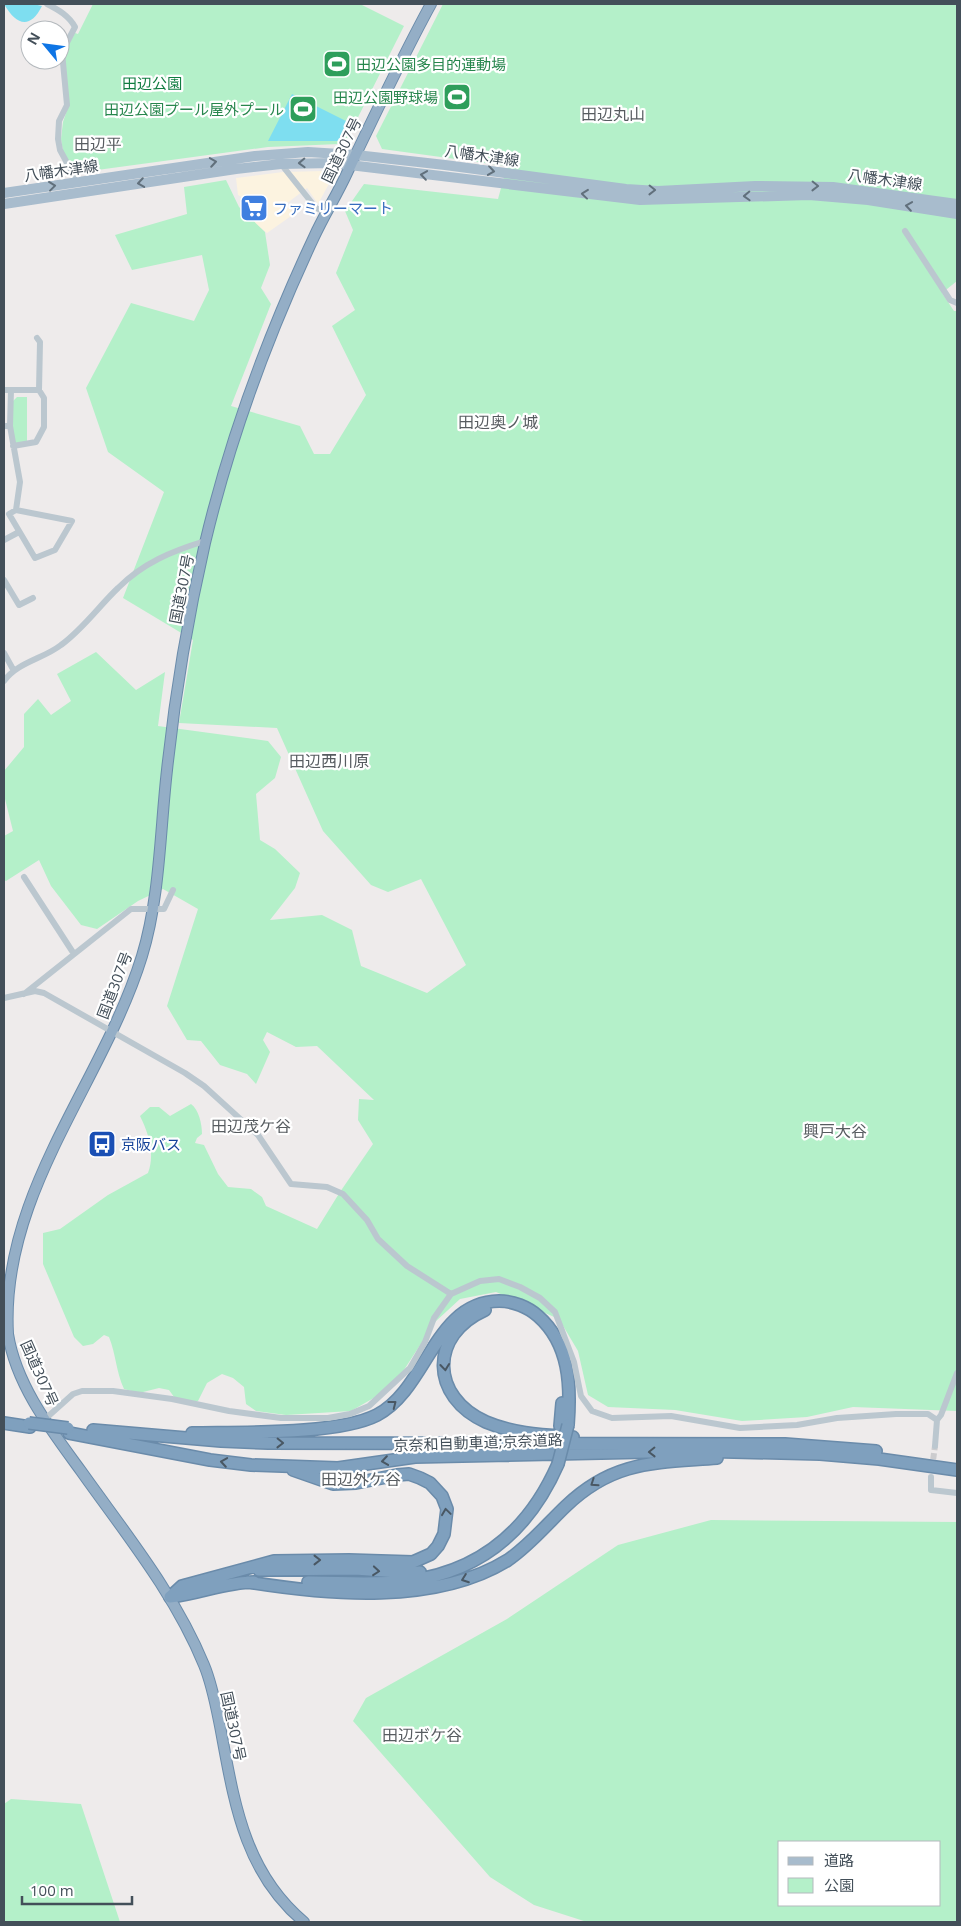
<svg xmlns="http://www.w3.org/2000/svg" width="961" height="1926" font-family="'Open Sans','Noto Sans JP',sans-serif">
  <style>
    .commercial { fill: #fcf3e0 }
    .green { fill: #b4f0c9; fill-rule: evenodd }
    .water { fill: #7edef0 }
    .lines { fill: none; stroke-linecap: round; stroke-linejoin: round }
    .minor-tunnel { stroke: #ccccce; stroke-width: 6; stroke-dasharray: 6 3; stroke-linecap: butt }
    .trunk-casing { stroke: #6a8baa; stroke-width: 12 }
    .motorway-casing { stroke: #6a8baa; stroke-width: 14 }
    .minor { stroke: #bbc7cf; stroke-width: 6 }
    .primary { stroke: #a8bccd; stroke-width: 10 }
    .trunk { stroke: #94aec6; stroke-width: 10 }
    .motorway { stroke: #7fa0be; stroke-width: 11 }
    .motorway-bridge-casing { stroke: #6a8baa; stroke-width: 14; stroke-linecap: butt }
    .motorway-bridge { stroke: #7fa0be; stroke-width: 11 }
    .oneway { stroke: #61707c }
    .oneway2 { stroke: #495763 }
    .labels { text-anchor: middle; dominant-baseline: central; stroke-width: 4.5; stroke-linejoin: round; paint-order: stroke }
    .leisure-label { font-size: 15px; fill: #27864d; stroke: #fff; text-anchor: end }
    .park-label { font-size: 15px; fill: #117d42; stroke: #fff }
    .street-label { font-size: 15px; fill: #434f59; stroke: #fff }
    .shop-label { font-size: 15px; fill: #366cbe; stroke: #fff; text-anchor: start }
    .transit-label { font-size: 15px; fill: #164399; stroke: #fff; text-anchor: start }
    .neighbourhood-label { font-size: 16px; fill: #575c60; stroke: #fff }
  </style>
  <rect width="100%" height="100%" fill="#eeebeb"/>
  <path class="commercial" d="M324,171l7,9 -13,24 -11,-16 -21,16 8,10 -27,19 -13,-10 -12,-19 4,-4 -8,-5 -2,-17 47,-6z"/>
  <path class="green" d="M93,4h267l44,22 -58,115 -7,3 -71,3 -193,26 -12,-22 -2,-12 2,-17 6,-18 -6,-49 12,-22 3,1z
    M443,4h514v277l-15,12 12,18h3v1100l-104,-4 -46,10 -65,4 -67,-11 -67,-3 -20,-12 -10,-44 -19,-32 -63,-27 -36,7 -25,23 -35,54 -21,19 -28,16 -65,4 -30,-4 -10,-7 -2,-17 -11,-9 -11,-4 -15,9 -9,18h-21l-8,-11 -10,-2 -20,5 -15,-4c-8,-17 -8,-35 -15,-52l-5,-2 -11,9 -10,2 -9,-9 -31,-73v-31l17,-4 48,-34 40,-22c7,-18 1,-39 -8,-57l10,-9h9l11,9 21,-12c8,6 11,20 11,30l-5,4 -2,5 9,2 14,29 10,13 23,2 11,8 4,9 51,23 23,-37 33,-48 -15,-24 1,-21 15,1 -57,-54 -21,1 -29,-15 -4,8 7,12 -14,32 -9,-10 -27,-9 -19,-24 -14,-1 -20,-34 31,-97 -35,-20 -25,12 -41,28 -16,-4 -30,-39 -12,-26 -33,21 -2,-1v-44l9,-5 -9,-36v-24l20,-24v-33l14,-15 13,16 20,-14 -14,-27 39,-22 40,38 29,-18 -7,54 110,15 13,16 -6,21 -19,16 4,46 15,9 25,24 -5,15 -25,32 52,-5 30,15 9,36 66,27 39,-28 -45,-86 -33,13 -17,-7 -48,-54 -46,-103 -98,-5 14,-83 -70,-42 41,-106 -56,-40 -22,-64 45,-85 63,18 15,-31 -7,-35 -70,15 -17,-35 72,-21 -3,-27 42,-7 13,27 26,25 5,33 -9,23 10,16 -40,102 69,20 14,28h16l36,-59 -34,-69 23,-16 -19,-37 17,-43 -8,-19 19,-27 134,15 9,-33 -125,-17 -6,-13z
    M17,397h10v47l-14,2 -2,-43z
    M711,1520l246,2v400h-370l-53,-17 -44,-28 -137,-156 13,-23 141,-79 111,-74zM780,1842h160v63h-160z
    M11,1799l70,5 39,118h-116v-118z"/>
  <path class="water" d="M4,4h29l9,2c-12,24 -26,19 -38,-2z
    M292,94l60,30 -10,17h-74z"/>
  <g class="lines">
    <path class="minor-tunnel" d="M932,1468l3,-22"/>
    <defs>
      <path id="trunk" d="M304,1922c-61,-51 -70,-122 -84,-196 -4,-20 -8,-42 -16,-61 -29,-71 -79,-132 -123,-194 -30,-41 -65,-86 -73,-137 -8,-141 95,-251 134,-378 18,-59 18,-125 25,-186 8,-76 21,-153 38,-227 25,-105 63,-208 109,-306 10,-22 23,-42 33,-64 27,-57 54,-114 84,-169"/>
      <path id="motorway" d="M485,1310c-56,25 -55,87 1,112 28,12 58,13 87,15
        M4,1423l26,4
        M560,1426l2,-23
        M93,1430l128,11 47,2 517,1 91,7
        M69,1433l141,27 41,5 87,3 77,-11 279,-6 126,3 59,5 78,11
        M192,1433c47,-1 146,2 185,-18 51,-27 57,-113 122,-114 14,0 29,6 39,15 32,28 33,70 30,109
        M259,1570l96,-1 57,4 8,-1
        M248,1582c80,13 188,23 260,-22 22,-15 39,-36 58,-54 48,-46 90,-43 151,-48
        M308,1582c32,0 67,3 99,-1 73,-9 122,-51 151,-117
        M170,1597l12,-11 92,-25 75,-1 64,2 18,-8 7,-8 6,-12 3,-25 -5,-13 -12,-13 -10,-5 -11,-4 -12,1 -41,8 -23,1 -40,-14
        M170,1597c29,-3 55,-15 84,-15"/>
    </defs>
    <use href="#trunk" class="trunk-casing"/>
    <use href="#motorway" class="motorway-casing"/>
    <path class="minor" d="M47,4c12,6 22,12 28,23l-13,25 5,53 -8,16 -1,18 2,11 18,33
      M281,164l35,44 10,4
      M905,231l45,69 7,3
      M4,390h35
      M4,426h6l1,-36
      M10,426l10,56 -4,28 -7,4 26,44 20,-8 17,-29 -56,-11
      M13,446l23,-4 8,-15v-29l-5,-8 1,-48 -3,-4
      M4,540l15,-8
      M4,580l15,25 14,-7
      M4,653l10,18
      M4,681c14,-19 39,-22 57,-36 22,-16 38,-39 57,-57 25,-25 54,-37 87,-47
      M24,877l50,77
      M24,994l107,-85h33l9,-19
      M4,998l31,-7 9,2 141,80 19,13 54,49 33,49 36,3 16,7 24,26 11,19 29,27 44,28
      M44,1420l29,-26 9,-3h31l59,8 57,12 52,7h47l22,-4 19,-8 41,-38 15,-26 9,-24 17,-24 29,-13 19,-2 21,8 20,11 15,14 19,50 7,34 11,15 20,7 59,-2 69,12 57,-3 40,-7 59,-4h32l9,6
      M935,1446l2,-26 4,-5 16,-42
      M931,1477v13l26,3"/>
    <path class="primary" d="M4,193l251,-37 53,-4 48,3 89,10 181,24 32,2 97,-5 78,1 124,17
      M4,204l232,-35 45,-5 52,-1 307,37 169,-5 59,5 89,14"/>
    <use href="#trunk" class="trunk"/>
    <use href="#motorway" class="motorway"/>
    <defs>
      <path id="motorway-bridge" d="M29,1423l39,5
        M558,1464l10,-39"/>
    </defs>
    <use href="#motorway-bridge" class="motorway-bridge-casing"/>
    <use href="#motorway-bridge" class="motorway-bridge"/>
  </g>
  <defs><path id="oneway-chevron" d="M-2-3.5L2.5 0L-2 3.5" fill="none" stroke-width="1.6" stroke-linecap="round" stroke-linejoin="round" transform="scale(1.25)"/></defs>
  <g class="oneway">
    <use href="#oneway-chevron" transform="translate(213 162) rotate(-9)"/>
    <use href="#oneway-chevron" transform="translate(302 163) rotate(178)"/>
    <use href="#oneway-chevron" transform="translate(491 171) rotate(8)"/>
    <use href="#oneway-chevron" transform="translate(424 175) rotate(-172)"/>
    <use href="#oneway-chevron" transform="translate(141 183) rotate(171)"/>
    <use href="#oneway-chevron" transform="translate(52 186) rotate(-7)"/>
    <use href="#oneway-chevron" transform="translate(815 186) rotate(1)"/>
    <use href="#oneway-chevron" transform="translate(652 190) rotate(1)"/>
    <use href="#oneway-chevron" transform="translate(585 194) rotate(-174)"/>
    <use href="#oneway-chevron" transform="translate(747 196) rotate(178)"/>
    <use href="#oneway-chevron" transform="translate(909 206) rotate(-172)"/>
  </g>
  <g class="oneway2">
    <use href="#oneway-chevron" transform="translate(445 1367) rotate(84)"/>
    <use href="#oneway-chevron" transform="translate(393 1404) rotate(-38)"/>
    <use href="#oneway-chevron" transform="translate(280 1443) rotate(1)"/>
    <use href="#oneway-chevron" transform="translate(652 1452) rotate(179)"/>
    <use href="#oneway-chevron" transform="translate(385 1461) rotate(172)"/>
    <use href="#oneway-chevron" transform="translate(224 1462) rotate(-171)"/>
    <use href="#oneway-chevron" transform="translate(594 1483) rotate(146)"/>
    <use href="#oneway-chevron" transform="translate(446 1512) rotate(-98)"/>
    <use href="#oneway-chevron" transform="translate(317 1560)"/>
    <use href="#oneway-chevron" transform="translate(376 1571) rotate(5)"/>
    <use href="#oneway-chevron" transform="translate(465 1579) rotate(160)"/>
  </g>
  <defs>
    <symbol id="stadium-square" viewBox="-11 -11 22 22"><rect x="-9" y="-9" width="18" height="18" rx="4" fill="#2e9e5b" stroke="#fff"/><path d="M0-5a6.5 5 0 1 0 0 10a6.5 5 0 1 0 0-10ZM-3.5-1.8h7v3.6h-7Z" fill="#fff"/></symbol>
    <symbol id="supermarket-square" viewBox="-11 -11 22 22"><rect x="-9" y="-9" width="18" height="18" rx="4" fill="#3f7fe0" stroke="#fff"/><path d="M-6-5.5h2.5l.6 2H6L4.5 2H-2.5L-4.4-4H-6ZM-1.5 3.2a1.3 1.3 0 1 0 .1 0ZM3 3.2a1.3 1.3 0 1 0 .1 0Z" fill="#fff"/></symbol>
    <symbol id="bus-square" viewBox="-11 -11 22 22"><rect x="-9" y="-9" width="18" height="18" rx="4" fill="#1a4fb4" stroke="#fff"/><path d="M-5-6H5V4H4V6H2V4H-2V6H-4V4H-5ZM-3.5-4V0h7V-4ZM-3.5 1.2v1.5H-2V1.2ZM2 1.2v1.5H3.5V1.2Z" fill="#fff"/></symbol>
  </defs>
  <g fill-rule="evenodd">
    <use href="#stadium-square" x="321" y="48" width="32" height="32"/>
    <use href="#stadium-square" x="441" y="81" width="32" height="32"/>
    <use href="#stadium-square" x="287" y="93" width="32" height="32"/>
    <use href="#supermarket-square" x="238" y="192" width="32" height="32"/>
    <use href="#bus-square" x="86" y="1128" width="32" height="32"/>
  </g>
  <g class="labels">
    <g class="leisure-label">
      <text x="356" y="64" text-anchor="start">田辺公園多目的運動場</text>
      <text x="438" y="97">田辺公園野球場</text>
      <text x="284" y="109">田辺公園プール屋外プール</text>
    </g>
    <g class="park-label">
      <text x="152" y="83">田辺公園</text>
    </g>
    <g class="street-label">
      <text transform="translate(341 150) rotate(-64)">国道307号</text>
      <text transform="translate(482 155) rotate(8)">八幡木津線</text>
      <text transform="translate(61 170) rotate(-8)">八幡木津線</text>
      <text transform="translate(885 179) rotate(8)">八幡木津線</text>
      <text transform="translate(181 589) rotate(-79)">国道307号</text>
      <text transform="translate(114 985) rotate(-69)">国道307号</text>
      <text transform="translate(40 1373) rotate(66)">国道307号</text>
      <text transform="translate(478 1442) rotate(-2)">京奈和自動車道;京奈道路</text>
      <text transform="translate(234 1726) rotate(78)">国道307号</text>
    </g>
    <g class="shop-label">
      <text x="273" y="208">ファミリーマート</text>
    </g>
    <g class="transit-label">
      <text x="121" y="1144">京阪バス</text>
    </g>
    <g class="neighbourhood-label">
      <text x="613" y="114">田辺丸山</text>
      <text x="98" y="144">田辺平</text>
      <text x="498" y="422">田辺奥ノ城</text>
      <text x="329" y="761">田辺西川原</text>
      <text x="251" y="1126">田辺茂ケ谷</text>
      <text x="835" y="1131">興戸大谷</text>
      <text x="361" y="1479">田辺外ケ谷</text>
      <text x="422" y="1735">田辺ボケ谷</text>
    </g>
  </g>
  <rect width="961" height="1926" fill="none" stroke="#434f59" stroke-width="10"/>
  <rect x="778" y="1841" width="162" height="65" fill="#ffffff" stroke="#b4b9bd"/>
  <rect x="788" y="1857" width="25" height="8" fill="#a8bccd" stroke="#b4b9bd"/>
  <text x="824" y="1866" font-size="15" fill="#434f59">道路</text>
  <rect x="788" y="1878" width="25" height="15" fill="#b4f0c9" stroke="#b4b9bd"/>
  <text x="824" y="1891" font-size="15" fill="#434f59">公園</text>
  <g transform="translate(45 45) rotate(299)"><circle r="24" fill="#ffffff" stroke="#b4b9bd"/>
  <path d="M0-4L9 19L0 12L-9 19Z" fill="#0e75e5"/>
  <text y="-8" font-size="14" font-weight="bold" text-anchor="middle" fill="#434f59">N</text>
  </g>
  <path d="M22 1896v8h110v-8" fill="none" stroke="#434f59" stroke-width="2.5"/>
  <text x="30" y="1896" font-size="15" fill="#434f59" stroke="#ffffff" stroke-width="4" paint-order="stroke">100 m</text>
</svg>
